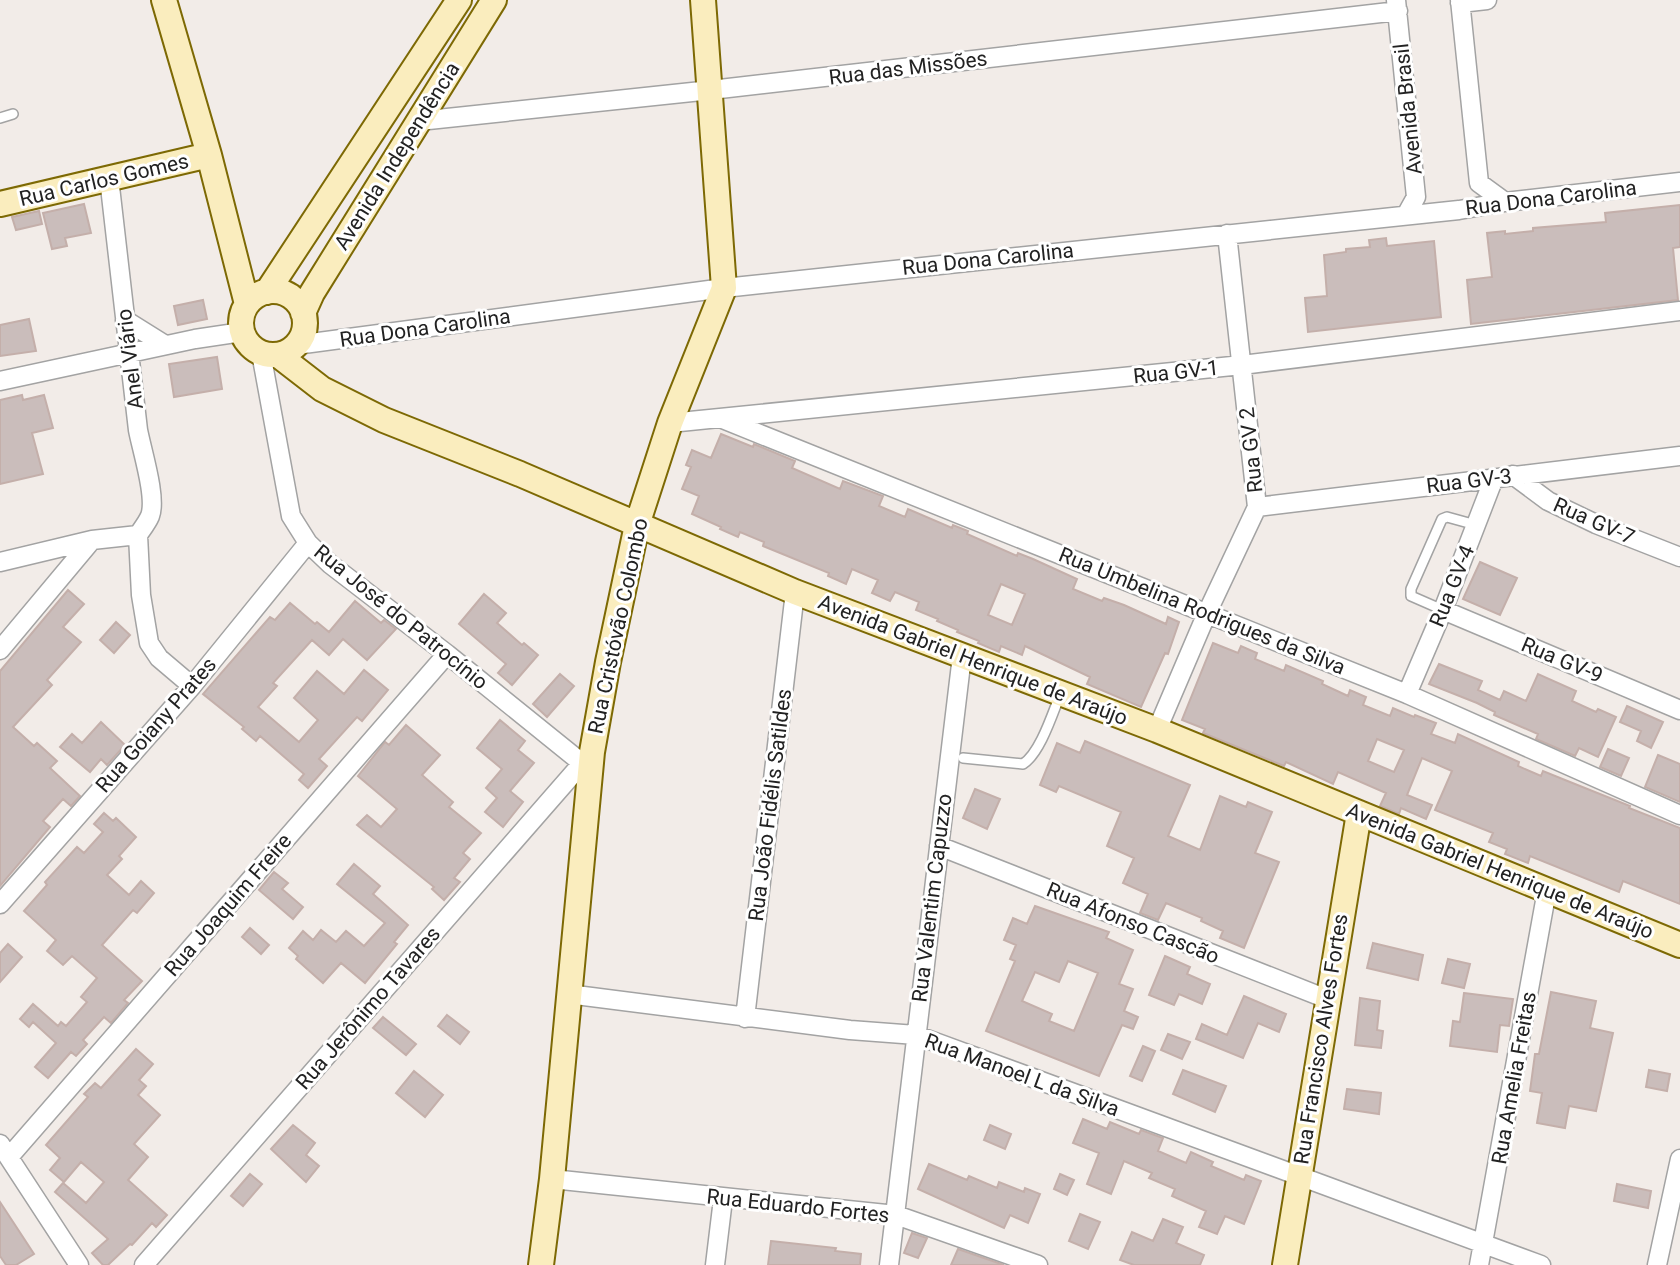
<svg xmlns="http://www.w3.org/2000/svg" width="1680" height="1265" font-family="Roboto,sans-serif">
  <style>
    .building { fill: #cabdbb; stroke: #c4afaa; stroke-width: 2; fill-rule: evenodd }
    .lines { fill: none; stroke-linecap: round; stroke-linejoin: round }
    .lane-casing { stroke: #a3a3a3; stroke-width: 12 }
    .street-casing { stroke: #a3a3a3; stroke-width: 21 }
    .secondary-casing { stroke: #7d6904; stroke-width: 28 }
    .lane { stroke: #fff; stroke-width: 9 }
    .street { stroke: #fff; stroke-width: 18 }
    .secondary { stroke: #faedbe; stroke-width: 24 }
    .labels { text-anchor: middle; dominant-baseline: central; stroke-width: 6; stroke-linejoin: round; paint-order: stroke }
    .street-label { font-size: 21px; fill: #222; stroke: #fff }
  </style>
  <rect width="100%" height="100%" fill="#f2ece8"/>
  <path class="building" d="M84,204l7,29 -26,5 2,8 -15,3 -9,-36z
    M1680,205v42l-7,1 5,52 -207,24 -4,-44 25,-3 -5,-44 18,-2v3l28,-3v-3l73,-6 -1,-9z
    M39,211l3,13 -26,6 -4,-13z
    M1386,238l1,8 47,-5 7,76 -133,15 -3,-34 22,-2 -3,-41 22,-3v-3l24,-2 -1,-7z
    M203,300l4,19 -29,6 -4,-19z
    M29,319l7,32 -36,5v-31z
    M217,357l5,32 -48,8 -5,-33z
    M22,395l1,5 21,-5 9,33 -21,5 11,41 -43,10v-84z
    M721,434l32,13 1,-3 41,17 -3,7 48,21 3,-8 40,15 -4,10 26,11 3,-8 44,19 1,-3 15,6 -1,3 50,22 1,-3 15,6 44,20 -4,10 29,12 2,-3 20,7 42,19 2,-7 11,5 -11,32 -3,-1 -24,54 -54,-23 3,-7 -65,-31 -3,9 -21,-9 -2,6 -21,-9 1,-2 -22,-9 1,-2 -21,-9 1,-2 -22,-9 3,-8 -24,-10 -5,9 -18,-8 6,-13 -26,-11 -6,15 -18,-8 1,-3 -66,-27 1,-4 -24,-10 -2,5 -18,-8 1,-2 -29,-13 7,-18 -17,-7 9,-22 -5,-2 6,-15 19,8zM1001,584l24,10 -13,31 -24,-10z
    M1480,562l37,16 -17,37 -37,-16z
    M68,590l16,14 -21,23 18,15 -34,38 5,5 -39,42 21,19 3,-3 20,18 -7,7 30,28 -9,10 -8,-7 -20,22 7,6 -50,59v-215z
    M484,594l22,19 -9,10 25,22 2,-2 14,12 -26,30 -14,-12 8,-9 -47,-40z
    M355,601l26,22 3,-3 12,9 -29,31 -24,-21 -14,16 -17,-15 -39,43 4,3 -19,21 41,35 19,-22 -24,-22 23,-27 27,23 20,-24 24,20 -26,31 -5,-4 -38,42 8,7 -19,22 -9,-8 5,-6 -44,-38 -4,5 -14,-12 2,-2 -41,-33 67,-77 5,3 15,-17 25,21 2,-2 12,10z
    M116,622l14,13 -16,18 -14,-13z
    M1213,643l25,10 3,-7 16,7 -2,6 29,12 2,-6 37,16 -1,3 26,12 2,-6 16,7 -3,8 27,11 3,-8 21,9 1,-2 21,8 -5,11 24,9 3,-9 61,28 -1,4 23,10 2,-5 22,9 65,26 -1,2 51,20v76l-57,-23 -4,11 -89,-36 -2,7 -23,-9 2,-5 -18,-7 4,-9 -58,-23 17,-39 -30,-13 -15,37 25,10 -6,14 -25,-11 -2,6 -19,-8 6,-13 -48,-21 -5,12 -47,-22 -2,4 -81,-33 2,-4 -23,-9zM1377,739l27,11 -10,22 -26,-11z
    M1439,664l43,17 -4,9 22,10 4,-9 22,10 12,-27 38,17 -4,10 24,11 2,-3 18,8 -18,40 -19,-9 -4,8 -39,-17 2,-5 -44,-19 1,-3 -18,-9 -48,-19z
    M560,674l14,12 -27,31 -14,-13z
    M1627,706l36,16 -12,26 -14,-7 4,-10 -21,-9z
    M500,720l25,21 -7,9 16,13 -24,28 13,11 -20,25 -18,-15 12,-14 -11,-10 16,-19 -25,-21z
    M101,722l24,23 -18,20 -6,-6 -11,13 -30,-25 12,-13 10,9z
    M406,725l34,30 -18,20 31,27 -4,5 32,26 -18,20 7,6 -16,19 6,4 -16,18 -12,-11 2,-2 -77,-62 10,-10 14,12 16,-18 -39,-33 27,-34 4,3z
    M1085,741l105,44 -22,51 32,14 20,-54 26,11 2,-5 24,10 -17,41 24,9 -35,86 -24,-10 3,-7 -22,-10 1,-3 -36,-15 -8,17 -18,-7 8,-19 -25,-11 11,-25 -27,-12 14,-34 -62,-26 -3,6 -16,-7 17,-42 23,10z
    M1608,749l21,9 -8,18 -21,-9z
    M1658,755l22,9v38l-35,-15z
    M975,789l25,10 -13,30 -24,-11z
    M104,813l9,8 3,-3 20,19 -17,19 3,3 -15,16 22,20 12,-14 13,12 -17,20 -4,-3 -31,35 40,36 -18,19 4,3 -17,20 -7,-6 -21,23 4,4 -11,12 -5,-4 -23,26 -13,-11 21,-24 -23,-21 -4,5 -9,-8 13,-15 25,22 3,-4 5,4 21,-24 -6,-5 16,-19 -25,-22 -9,9 -16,-14 9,-11 -32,-29 23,-26 -2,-3 32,-35 7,6 19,-21 -9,-8z
    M354,864l26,22 -7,8 35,31 -14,17 3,2 -32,39 -24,-20 -18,20 -27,-24 2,-3 -9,-8 14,-17 10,9 8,-10 15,12 10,-11 18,15 21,-23 -48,-39z
    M274,872l14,11 -6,6 21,18 -10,12 -34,-29z
    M1035,906l74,26 -3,6 27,12 -14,34 14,5 -9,22 14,6 -5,12 -11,-4 -23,51 -113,-45 29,-70 -5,-2 6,-14 -12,-5 9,-22 14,6zM1068,961l30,12 -24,58 -25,-10 3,-7 -30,-13 13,-29 24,10z
    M250,928l19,17 -8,9 -19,-17z
    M1373,943l50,12 -5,25 -51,-12z
    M8,944l14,13 -22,25v-29z
    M1165,956l25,11 -3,7 23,10 -8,20 -23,-10 -5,11 -25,-10z
    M1448,959l22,5 -6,24 -22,-5z
    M1551,992l45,9 -6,27 23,5 -17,78 -27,-5 -4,22 -28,-5 5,-30 -12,-2 5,-37h4z
    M1464,993l49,6 -4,27 -9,-1 -3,27 -47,-6 3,-25 7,1z
    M1244,996l42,18 -7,18 -21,-9 -15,35 -47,-19 6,-15 25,11z
    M1360,998l20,3 -3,29 6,1 -2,17 -26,-3z
    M447,1015l22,17 -9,12 -22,-18z
    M383,1017l33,27 -10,11 -33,-27z
    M1168,1034l22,8 -8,17 -21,-9z
    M1143,1046l12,5 -13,30 -12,-5z
    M136,1049l17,15 -14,16 7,6 -8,9 22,20 -26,29 14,13 -20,23 39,35 -11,12 -4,-4 -20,22 -2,-1 -22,21h-5l-11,-12 16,-14 -53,-47 8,-9 23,20 18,-21 -23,-20 -17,20 -14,-12 10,-12 -14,-13 42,-48 -4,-3 11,-11 6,5z
    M1183,1070l43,16 -11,26 -42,-18z
    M1649,1070l21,4 -3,17 -21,-4z
    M414,1071l29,24 -18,22 -29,-24z
    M1347,1089l34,4 -2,21 -35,-5z
    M1083,1119l24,10 3,-7 29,12 2,-4 22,8 -5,13 28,12 5,-11 22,10 -2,4 33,14 2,-5 15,6 -17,43 -19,-8 -8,18 -18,-7 7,-16 -34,-15 3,-7 -26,-11 3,-5 -28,-12 -13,33 -24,-10 12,-31 -26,-10z
    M293,1125l22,18 -9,12 13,11 -13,16 -35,-33z
    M990,1125l21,9 -6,15 -21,-9z
    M929,1164l38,16 2,-4 28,12 2,-6 25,10 1,-4 15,6 -12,29 -18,-8 -6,13 -86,-39z
    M250,1174l12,10 -19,22 -12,-10z
    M1060,1174l14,6 -7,15 -13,-6z
    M1617,1184l34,7 -3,17 -34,-7z
    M0,1202l34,52 -18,11h-10l-6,-9z
    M1080,1214l20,8 -12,27 -19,-8z
    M1163,1219l20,8 -7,16 28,12 -4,10h-66l-14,-5 12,-28 21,9z
    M912,1233l15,5 -9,20 -14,-5z
    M771,1241l65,7 -1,3 26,3 -1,11h-92z
    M958,1249l46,16h-53z"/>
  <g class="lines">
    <defs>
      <path id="lane" d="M0,118l13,-4
        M1443,610l-32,-14v-7l31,-70 5,-2 29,8
        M963,758l60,6c17,-11 29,-49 37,-69"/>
      <path id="street" d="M1396,0l20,197 -10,18
        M1460,0l19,183 26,19
        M1460,3l27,-3
        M419,121l292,-31 687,-79
        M109,178l29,252c4,21 19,68 12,86 -3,7 -8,13 -12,19
        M125,320l40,25
        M296,345l428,-57 735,-78 46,-8 175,-20
        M261,353l30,163 17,27 22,21 117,90 135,109
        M0,381l195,-42 47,-7
        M720,418l687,276 273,121
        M670,423l572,-58 438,-54
        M1513,475l35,26 48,23 84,33
        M1257,507l423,-51
        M138,535l3,60 8,48 10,15 33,28
        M0,562l92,-22 46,-5
        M1443,610l237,100
        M0,650l92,-110
        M1407,694l36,-84 51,-132
        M1157,730l50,-117 50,-106 -30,-273
        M939,846l388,153
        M0,904l192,-218 116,-143
        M568,994l282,36 66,5 625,230
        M745,1018l50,-426
        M0,1144l79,121
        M9,1157l438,-503
        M552,1179l344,36 142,50
        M144,1265l448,-513
        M715,1265l8,-66
        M889,1265l73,-609
        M1479,1265l68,-375
        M1657,1265l23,-106"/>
      <path id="secondary" d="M164,0l45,155 38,149
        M0,204l209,-49
        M241 323a32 32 0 1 1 64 0a32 32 0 1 1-64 0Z
        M267,292l192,-292
        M303,313l9,-20 182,-293
        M278,355l44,34 62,31 136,54 275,118 362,138 523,215
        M541,1265l11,-86 40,-427 16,-90 29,-137 33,-102 54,-135 -21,-288
        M1285,1265l74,-452"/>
    </defs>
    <use href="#lane" class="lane-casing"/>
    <use href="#street" class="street-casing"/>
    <use href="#secondary" class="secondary-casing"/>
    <use href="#lane" class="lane"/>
    <use href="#street" class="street"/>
    <use href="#secondary" class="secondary"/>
  </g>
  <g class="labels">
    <g class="street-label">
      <text transform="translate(908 68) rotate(-7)">Rua das Missões</text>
      <text transform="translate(1408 109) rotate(-96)">Avenida Brasil</text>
      <text transform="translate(397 156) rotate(-58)">Avenida Independência</text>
      <text transform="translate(104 180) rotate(-13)">Rua Carlos Gomes</text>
      <text transform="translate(1551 198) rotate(-7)">Rua Dona Carolina</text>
      <text transform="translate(988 259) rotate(-6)">Rua Dona Carolina</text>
      <text transform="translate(425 328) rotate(-8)">Rua Dona Carolina</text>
      <text transform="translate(130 359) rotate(-97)">Anel Viário</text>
      <text transform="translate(1176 372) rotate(-6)">Rua GV-1</text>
      <text transform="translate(1251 450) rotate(-96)">Rua GV 2</text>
      <text transform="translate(1469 481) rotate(-7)">Rua GV-3</text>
      <text transform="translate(1594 521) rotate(24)">Rua GV-7</text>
      <text transform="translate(1452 586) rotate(-68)">Rua GV-4</text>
      <text transform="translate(1202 611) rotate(22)">Rua Umbelina Rodrigues da Silva</text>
      <text transform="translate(401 617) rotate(39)">Rua José do Patrocínio</text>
      <text transform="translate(618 626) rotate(-78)">Rua Cristóvão Colombo</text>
      <text transform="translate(973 660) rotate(21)">Avenida Gabriel Henrique de Araújo</text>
      <text transform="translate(1562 660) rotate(23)">Rua GV-9</text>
      <text transform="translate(156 725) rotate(-49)">Rua Goiany Prates</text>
      <text transform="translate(770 805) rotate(-83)">Rua João Fidélis Satildes</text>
      <text transform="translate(1500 871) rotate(22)">Avenida Gabriel Henrique de Araújo</text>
      <text transform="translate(932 898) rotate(-83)">Rua Valentim Capuzzo</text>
      <text transform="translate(228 905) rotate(-49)">Rua Joaquim Freire</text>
      <text transform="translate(1133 923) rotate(22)">Rua Afonso Cascão</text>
      <text transform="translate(368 1008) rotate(-49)">Rua Jerônimo Tavares</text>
      <text transform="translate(1321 1039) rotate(-81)">Rua Francisco Alves Fortes</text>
      <text transform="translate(1022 1075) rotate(20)">Rua Manoel L da Silva</text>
      <text transform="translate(1514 1078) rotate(-80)">Rua Amelia Freitas</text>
      <text transform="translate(798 1206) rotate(6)">Rua Eduardo Fortes</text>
    </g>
  </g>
</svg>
